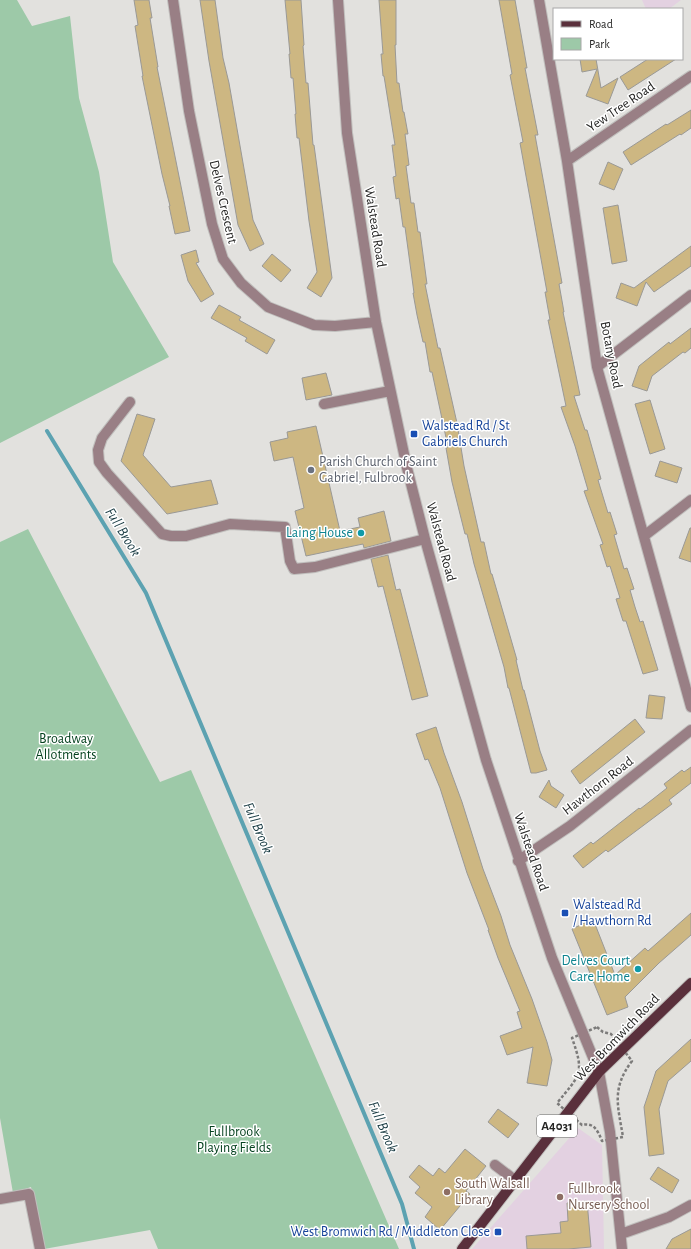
<svg xmlns="http://www.w3.org/2000/svg" width="691" height="1249" font-family="'Alegreya Sans',sans-serif">
  <style>
    .education { fill: #e3d1e1 }
    .green { fill: #9dc9a8 }
    .lines { fill: none; stroke-linecap: round; stroke-linejoin: round }
    .stream { stroke: #5ca2b1; stroke-width: 4 }
    .building { fill: #cdb782; stroke: #9a9996 }
    .minor-casing { stroke: #c0bfbd; stroke-width: 12 }
    .major-casing { stroke: #c0bfbd; stroke-width: 12 }
    .path { stroke: #7c7b7a; stroke-width: 2.5; stroke-dasharray: 3 2; stroke-linecap: butt }
    .minor { stroke: #997f85; stroke-width: 10 }
    .major { stroke: #5a303c; stroke-width: 10 }
    .transit-dot { fill: #1a4fb4; stroke: #fff; stroke-width: 1.5 }
    .worship-dot { fill: #6b7280; stroke: #fff; stroke-width: 1.5 }
    .culture-dot { fill: #0f9aa8; stroke: #fff; stroke-width: 1.5 }
    .education-dot { fill: #8d6e63; stroke: #fff; stroke-width: 1.5 }
    .labels { text-anchor: middle; dominant-baseline: central; stroke-width: 3; stroke-linejoin: round; paint-order: stroke }
    .shield { fill: #fff; stroke: #676766; stroke-width: 1 }
    .shield-label { font-size: 13px; font-weight: bold; fill: #262625 }
    .street-label { font-size: 14px; fill: #262625; stroke: #fff }
    .transit-label { font-size: 14px; fill: #164399; stroke: #fff; text-anchor: start }
    .worship-label { font-size: 14px; fill: #5b616d; stroke: #fff; text-anchor: start }
    .culture-label { font-size: 14px; fill: #0d838f; stroke: #fff; text-anchor: end }
    .park-label { font-size: 14px; fill: #05421f; stroke: #fff }
    .education-label { font-size: 14px; fill: #785e54; stroke: #fff; text-anchor: start }
    .water-label { font-size: 15px; font-style: italic; fill: #183a42; stroke: #fff }
  </style>
  <rect width="100%" height="100%" fill="#e2e1de"/>
  <path class="education" d="M642,0h39l-12,9h-23z
    M578,1128l24,17 2,104h-132z"/>
  <path class="green" d="M0,0h17l15,26 38,-10 9,82 20,74 14,90 56,95 -169,86z
    M28,529l132,253 31,-12 208,479h-241l-8,-19 -106,19 -13,-62 -18,6 -13,-75v-576z"/>
  <g class="lines">
    <path class="stream" d="M47,431l99,162 256,611 12,45"/>
  </g>
  <path class="building" d="M134,0h15l3,18h-2l8,49h-1l33,164 -15,3 -6,-28h1l-8,-32 -20,-98h1l-8,-50 3,-1z
    M200,0h15l8,58 6,25 24,137 11,24 -14,7 -12,-26 -29,-164z
    M285,0h16l3,45 -1,1 3,37h2l5,62h1l18,133 -11,19 -14,-9 10,-16 -8,-51 -10,-83h-2l-2,-24h1l-3,-36h-2l-2,-24h1z
    M379,0h17v45h-1l2,38h2l4,29h1l4,22h-3l4,31 -3,1 5,37h3l4,29h2l7,52h-2l13,64h2l17,75 7,43 17,76h3l7,32h1l25,86h-1l7,30h1l16,61 7,19 -11,3h-5l-22,-85h-1l-4,-21 -30,-103 -7,-30h-2l-13,-52 -6,-34 2,-1 -16,-75h-2l-5,-30h-2l-6,-27 -4,-22h1l-9,-66h-2l-4,-29 -3,1 -3,-22 3,-1 -4,-31h3l-11,-69h-1l-2,-22h2z
    M499,0h16l12,68h-2l13,67h-3l27,148 -3,1 5,28h-1l17,83 -6,1 11,34h2l14,49 -3,1 10,33 2,-1 7,22 -3,1 10,34 3,-1 7,21 -4,1 5,17 5,15 3,-1 15,49 -15,4 -17,-53h-3l-7,-22 4,-1 -10,-32 -3,1 -7,-22 3,-1 -19,-53 4,-1 -13,-44 -14,-39 5,-1 -18,-86h2l-5,-28h2l-27,-149 3,-1 -13,-67 2,-1z
    M580,59h16l5,29 17,-10 -10,26 -22,-8 11,-27 -15,3z
    M648,59h28l-48,31 -8,-13z
    M691,110v18l-10,7 -1,-1 -49,31 -8,-13 43,-28 1,1z
    M608,162l15,7 -9,21 -15,-6z
    M618,205l9,56 -15,3 -9,-56z
    M691,246v20l-37,26 -8,-10 -9,24 -21,-8 5,-15 13,5z
    M196,250l3,12 -3,1 18,31 -13,8 -13,-21 -7,-26z
    M272,254l19,16 -10,12 -19,-16z
    M219,305l22,12 -2,3 36,20 -8,14 -22,-13 2,-3 -36,-20z
    M691,328v20l-6,5 -2,-1 -31,24 -5,15 -15,-5 7,-20 30,-24 1,2z
    M326,373l6,22 -26,5 -4,-22z
    M650,400l15,49 -15,5 -15,-50z
    M137,414l18,5 -12,36 28,32 40,-7 7,24 -51,10 -46,-53z
    M316,426l24,105 20,-4 -2,-9 26,-7 7,30 -27,7 -1,-4 -57,12 -11,-45 9,-3 -11,-51 -19,4 -4,-19 18,-4 -1,-6z
    M660,461l22,7 -5,15 -22,-7z
    M690,528h1v34l-12,-4z
    M388,555l8,35 4,-1 28,107 -16,4 -29,-114 -5,1 -7,-28z
    M649,695l16,2 -3,22 -16,-1z
    M635,719l10,13 -65,52 -9,-13z
    M436,727l8,26 18,49 21,67 18,47 9,29 22,54 15,43 5,18 -5,26 -20,-3 6,-36 -26,8 -7,-19 22,-8 -5,-16 3,-1 -22,-53 -10,-28h1l-22,-57 -27,-85 -12,-29 -3,1 -9,-26z
    M691,767v16l-22,17 3,4 -64,48 -2,-2 -23,18 -10,-12 18,-14 2,2 46,-36 1,1 13,-10 14,-11 -3,-4 18,-14 2,2z
    M549,780l2,6 13,9 -8,13 -17,-11z
    M691,913v22l-32,28 -34,34 3,10 -21,8 -35,-86 21,-10 22,56 30,-27 3,3z
    M691,1039v22l-23,20 -9,28 5,45 -15,2 -5,-49 12,-36z
    M498,1109l21,15 -11,14 -20,-16z
    M465,1149l21,17 -20,25 4,3 -30,36 -15,-13 7,-10 -17,-14 5,-6 -11,-10 10,-12 14,11 6,-8 6,5z
    M658,1167l21,13 -7,13 -22,-14z
    M587,1201l4,46 -23,2h-41l-1,-13 35,-3 -1,-11 8,-1 -1,-18z
    M691,1229v20h-25l6,-10z"/>
  <g class="lines">
    <defs>
      <path id="minor" d="M173,0l16,111 23,113 11,35 18,24 27,24 46,18 21,1 41,-4
        M338,0l9,133 29,189 31,146 18,71 61,221 66,198 47,114 11,60 12,117
        M539,0l28,161 30,206 94,340
        M567,161l124,-85
        M597,367l94,-72
        M130,402l-28,36 -4,12 1,12 8,11 55,61 9,2h15l44,-12 55,3 5,34 4,8 21,-2 110,-28
        M324,404l66,-13
        M644,536l47,-36
        M518,861l52,-35 121,-96
        M495,1165l21,16
        M0,1199l29,-5 11,55
        M621,1234l48,-17 22,-12"/>
      <path id="major" d="M462,1249l137,-177 92,-89"/>
    </defs>
    <use href="#minor" class="minor-casing"/>
    <use href="#major" class="major-casing"/>
    <path class="path" d="M597,1027l6,5 8,2 21,27c-21,28 -14,45 -9,76l-21,4c-4,-10 -8,-19 -20,-16l-25,-22c23,-28 28,-29 15,-65z"/>
    <use href="#minor" class="minor"/>
    <use href="#major" class="major"/>
  </g>
  <g class="transit-dot">
    <rect x="410" y="430" width="8" height="8" rx="2"/>
    <rect x="561" y="909" width="8" height="8" rx="2"/>
    <rect x="494" y="1228" width="8" height="8" rx="2"/>
  </g>
  <circle class="worship-dot" cx="311" cy="470" r="4"/>
  <g class="culture-dot">
    <circle cx="361" cy="533" r="4"/>
    <circle cx="638" cy="969" r="4"/>
  </g>
  <g class="education-dot">
    <circle cx="447" cy="1192" r="4"/>
    <circle cx="560" cy="1197" r="4"/>
  </g>
  <g class="labels">
    <rect class="shield" x="537" y="1115" width="40" height="22" rx="3"/>
    <g class="shield-label">
      <text x="557" y="1126">A4031</text>
    </g>
    <g class="street-label">
      <text transform="translate(621 107) rotate(-34)">Yew Tree Road</text>
      <text transform="translate(223 202) rotate(77)">Delves Crescent</text>
      <text transform="translate(375 227) rotate(81)">Walstead Road</text>
      <text transform="translate(611 355) rotate(79)">Botany Road</text>
      <text transform="translate(441 542) rotate(75)">Walstead Road</text>
      <text transform="translate(598 786) rotate(-38)">Hawthorn Road</text>
      <text transform="translate(531 852) rotate(71)">Walstead Road</text>
      <text transform="translate(617 1038) rotate(-46)">West Bromwich Road</text>
    </g>
    <g class="transit-label">
      <text x="422" y="426">Walstead Rd / St<tspan x="422" dy="16">Gabriels Church</tspan></text>
      <text x="573" y="905">Walstead Rd<tspan x="573" dy="16">/ Hawthorn Rd</tspan></text>
      <text x="490" y="1232" text-anchor="end">West Bromwich Rd / Middleton Close</text>
    </g>
    <g class="worship-label">
      <text x="319" y="462">Parish Church of Saint<tspan x="319" dy="16">Gabriel, Fulbrook</tspan></text>
    </g>
    <g class="culture-label">
      <text x="353" y="533">Laing House</text>
      <text x="630" y="961">Delves Court<tspan x="630" dy="16">Care Home</tspan></text>
    </g>
    <g class="park-label">
      <text x="66" y="739">Broadway<tspan x="66" dy="16">Allotments</tspan></text>
      <text x="234" y="1132">Fullbrook<tspan x="234" dy="16">Playing Fields</tspan></text>
    </g>
    <g class="education-label">
      <text x="455" y="1184">South Walsall<tspan x="455" dy="16">Library</tspan></text>
      <text x="568" y="1189">Fullbrook<tspan x="568" dy="16">Nursery School</tspan></text>
    </g>
    <g class="water-label">
      <text transform="translate(123 532) rotate(58)">Full Brook</text>
      <text transform="translate(258 828) rotate(67)">Full Brook</text>
      <text transform="translate(383 1127) rotate(67)">Full Brook</text>
    </g>
  </g>
  <rect x="553" y="8" width="130" height="52" fill="#ffffff" stroke="#a8a8a8"/>
  <rect x="561" y="21" width="20" height="6" fill="#5a303c" stroke="#a8a8a8"/>
  <text x="589" y="28" font-size="12" fill="#262625">Road</text>
  <rect x="561" y="38" width="20" height="12" fill="#9dc9a8" stroke="#a8a8a8"/>
  <text x="589" y="48" font-size="12" fill="#262625">Park</text>
</svg>
